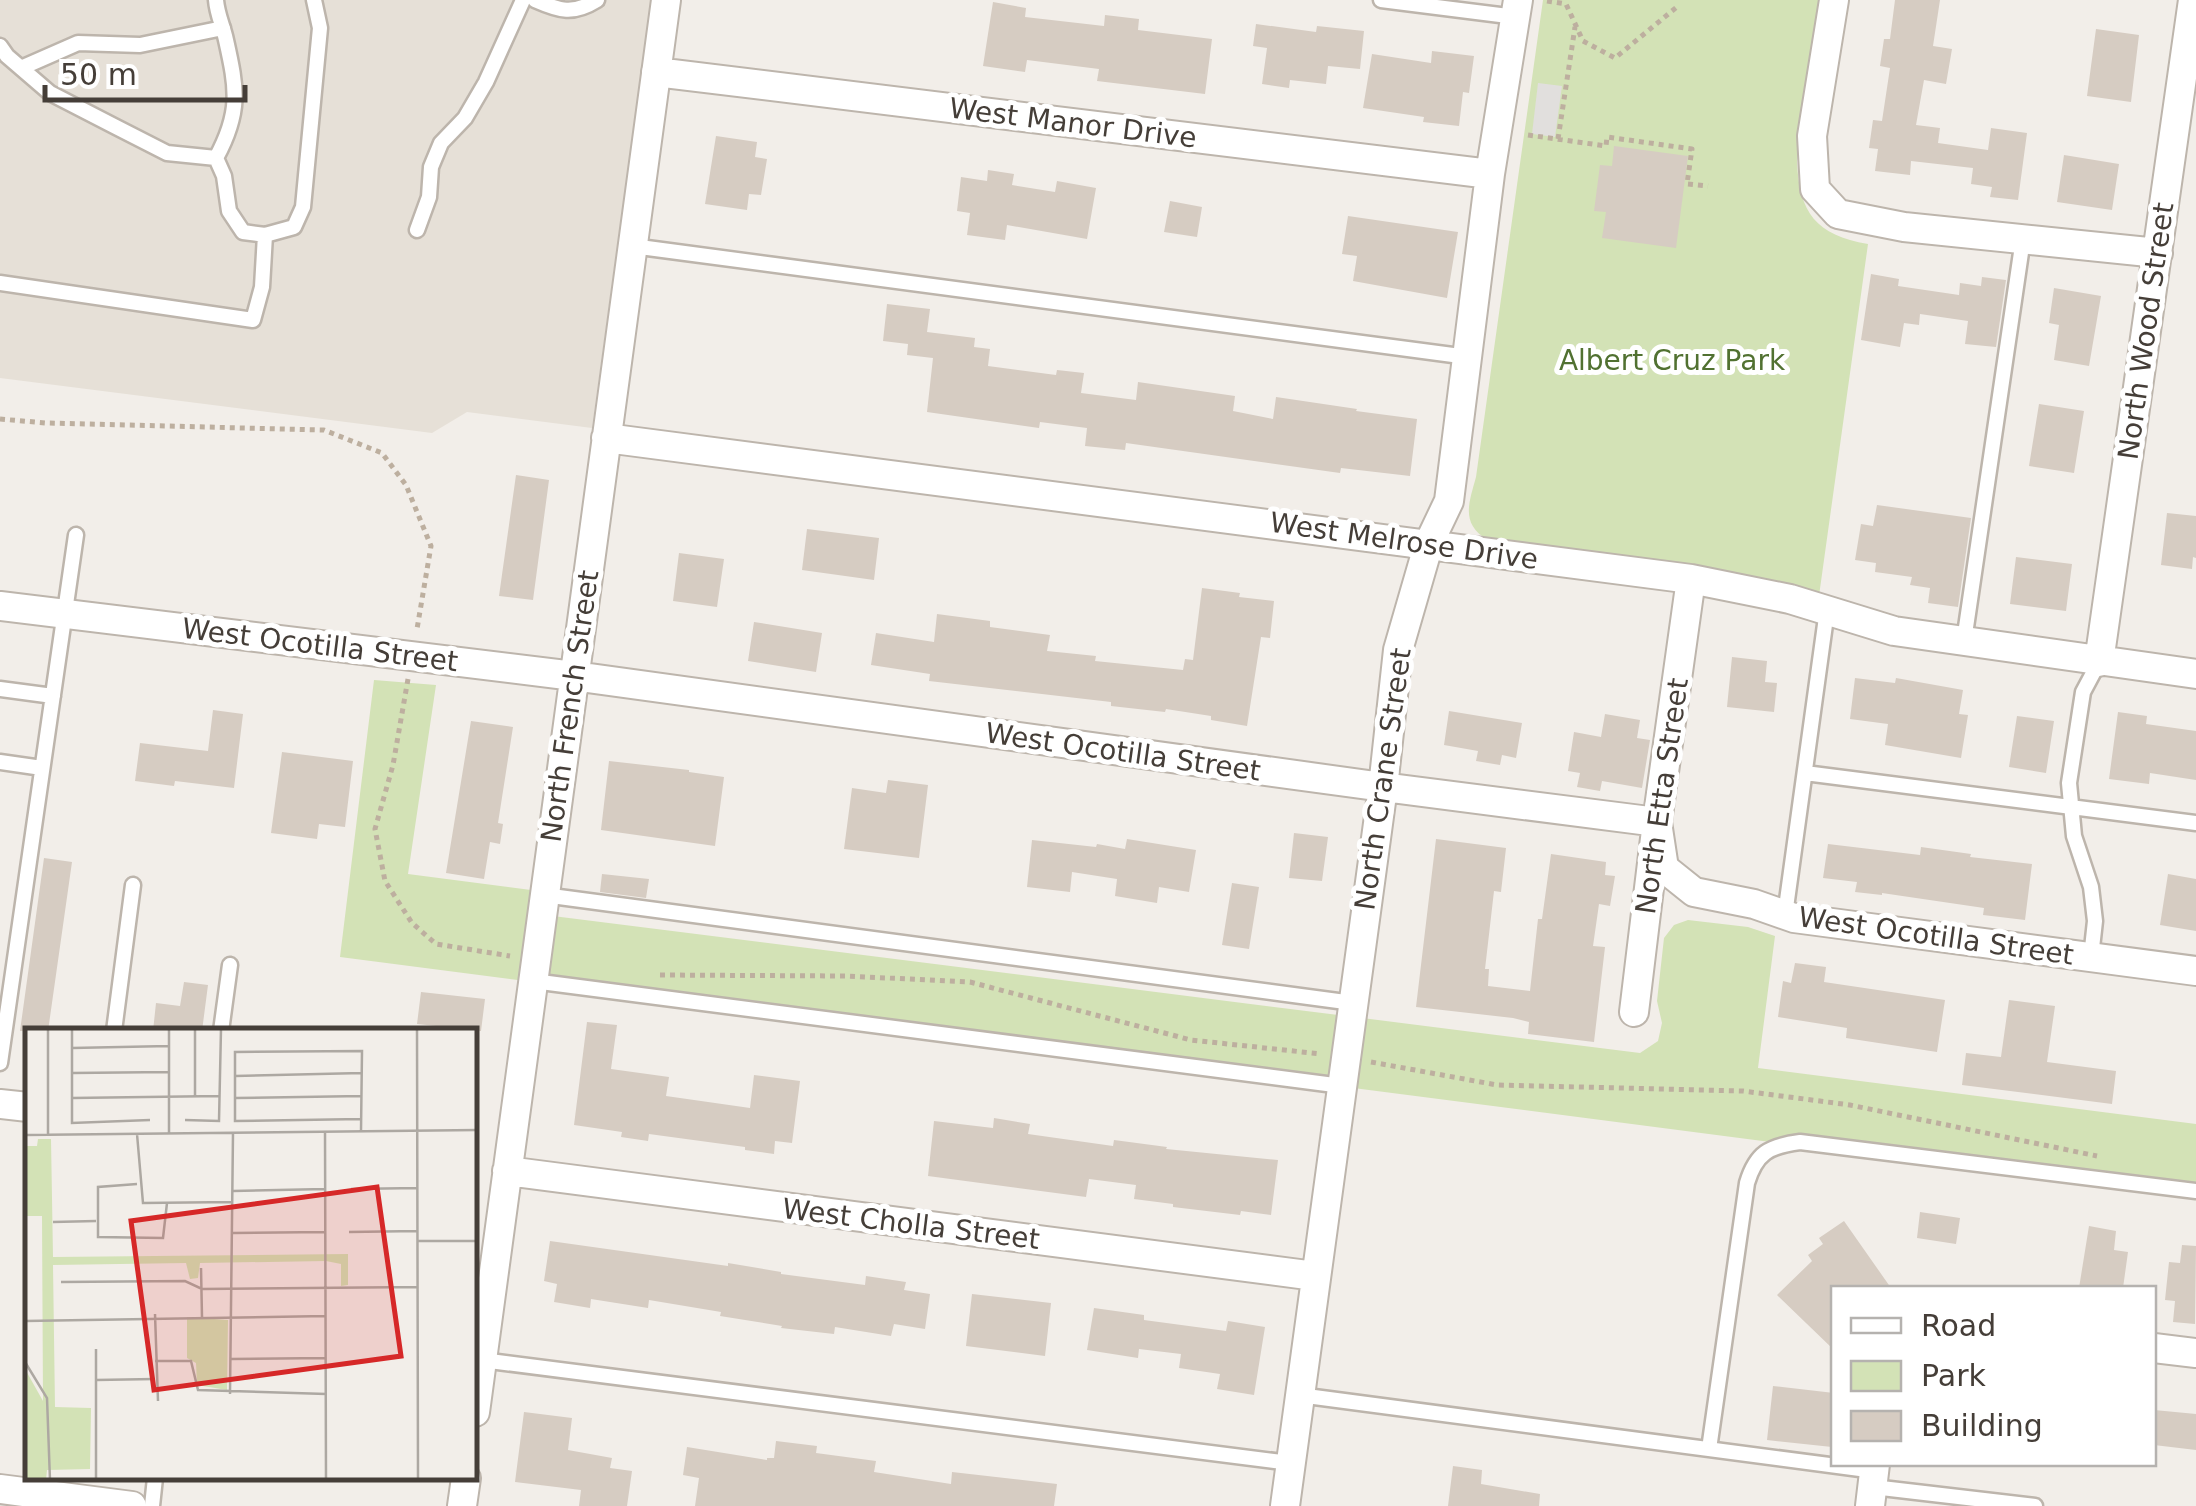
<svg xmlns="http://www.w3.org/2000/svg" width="2196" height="1506" font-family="'DejaVu Sans',sans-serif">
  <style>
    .residential { fill: #e6e0d7 }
    .green { fill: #d3e2b6 }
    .parking { fill: #e1dfdd }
    .building { fill: #d6ccc2 }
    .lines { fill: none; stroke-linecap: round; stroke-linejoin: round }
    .lane-casing { stroke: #bdb5ac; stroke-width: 19 }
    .street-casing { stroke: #bdb5ac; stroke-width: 32 }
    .path { stroke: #bdaf9f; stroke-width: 5; stroke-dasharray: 5 5; stroke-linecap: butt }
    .lane { stroke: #fff; stroke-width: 14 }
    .street { stroke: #fff; stroke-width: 28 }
    .labels { text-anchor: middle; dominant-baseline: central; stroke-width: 10; stroke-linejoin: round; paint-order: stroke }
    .street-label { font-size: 28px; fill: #453e38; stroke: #fff }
    .park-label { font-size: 28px; fill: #517131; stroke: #fff }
    .inset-road { fill: none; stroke: #ada8a2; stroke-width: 2.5 }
    .view { fill: #d62828; fill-opacity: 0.15; stroke: #d62828; stroke-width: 5 }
    .inset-edge { fill: none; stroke: #453e38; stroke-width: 5 }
  </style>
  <rect width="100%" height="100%" fill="#f2eee9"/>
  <path class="residential" d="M0,0h651l-59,428 -125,-16 -35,21 -432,-55z"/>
  <path class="green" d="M1543,0h276l-22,161c2,52 19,74 71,83l-50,359 -330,-63c-28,-16 -19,-37 -12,-63z
    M374,680l62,5 -28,189 123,16 -2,23 1111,140 18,-12 4,-18 -5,-22 7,-63 10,-13 14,-5 60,7 27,9 -17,132 438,56v73l-1856,-240z"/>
  <path class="parking" d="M1538,83l24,3 -7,51 -23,-3z"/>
  <path class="building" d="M1895,0h45l-7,46 19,3 -6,35 -22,-4 -8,45 24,3 -2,15 50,7 3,-22 36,5 -9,67 -28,-3 2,-10 -21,-3 2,-16 -62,-7 -1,14 -35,-4 3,-22 -9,-1 4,-28 9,1 8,-53 -10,-2 4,-27h6z
    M993,2l33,6 -1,9 79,9 1,-11 34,4 -1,11 74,9 -7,55 -108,-13 2,-12 -72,-9 -2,12 -42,-6z
    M1256,24l60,8 1,-6 47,5 -4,38 -32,-3 -2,18 -36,-4 -1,8 -27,-4 5,-36 -14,-2z
    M2096,29l43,6 -8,67 -44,-6z
    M1432,51l42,5 -5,37 -6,-1 -4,34 -36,-4 1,-5 -61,-9 9,-54 59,9z
    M716,136l41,6 -2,15 12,2 -6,36 -12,-1 -2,16 -42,-6z
    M1614,146l74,10 -12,92 -74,-10 4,-26 -12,-1 6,-46 12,1z
    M2064,155l55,9 -7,46 -55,-8z
    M988,170l26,4 -2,11 43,7 2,-11 39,7 -9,51 -80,-14 -2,15 -38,-5 3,-22 -13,-2 4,-34 26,4z
    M1170,201l32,6 -5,30 -33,-5z
    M1348,216l110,16 -11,66 -94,-17 4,-25 -15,-2z
    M1871,274l28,5 -1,7 61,9 1,-12 21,3 1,-9 24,3 -10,67 -31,-3 3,-23 -48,-7 -1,11 -15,-2 -4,24 -39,-7z
    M2054,288l47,8 -12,70 -35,-6 5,-35 -10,-2z
    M887,304l43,5 -3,23 48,6 -1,9 16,2 -2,17 68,9 1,-5 27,3 -3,20 55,7 2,-18 97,14 -2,15 40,8 3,-22 81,12 -1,2 61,8 -7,57 -69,-8 -1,5 -214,-30 -1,7 -40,-4 2,-18 -47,-6 -1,6 -112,-16 6,-54 -26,-3 1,-11 -25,-3z
    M2039,404l45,7 -10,62 -45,-7z
    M516,475l33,5 -16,120 -34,-4z
    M1877,505l94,13 -13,89 -30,-4 2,-15 -20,-3 2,-8 -37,-5 1,-9 -21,-3 6,-36 12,2z
    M2167,513l29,3v42l-3,-1 -1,12 -31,-4z
    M807,529l72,9 -5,42 -72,-10z
    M679,553l45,6 -7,48 -44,-6z
    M2016,557l56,7 -6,47 -56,-7z
    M1202,588l38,5 -1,4 35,4 -4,37 -9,-1 -14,89 -36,-6v-4l-45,-7 -1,3 -54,-6v-4l-182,-21 1,-7 -59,-9 5,-32 58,9 3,-28 53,7v6l60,8 -3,16 49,5 -1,5 88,9 2,-11 8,1z
    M754,622l68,11 -6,39 -68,-11z
    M1732,657l35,4 -2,21 12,1 -3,29 -47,-5z
    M1855,678l40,5 1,-5 67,12 -4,24 9,1 -7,43 -76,-13 3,-21 -38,-5z
    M213,710l30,4 -9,74 -59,-7 -1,5 -39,-5 5,-38 68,8z
    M1449,711l73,12 -6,35 -14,-3 -2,10 -24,-4 2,-10 -34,-6z
    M2118,712l29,4 -1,8 50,7v49l-46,-7 -1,11 -40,-5z
    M1605,714l35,6 -3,18 13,2 -8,48 -40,-7 -2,10 -23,-4 3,-14 -12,-2 6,-39 27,5z
    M2017,716l37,5 -8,52 -37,-6z
    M471,721l42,6 -15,96 5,1 -3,20 -10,-2 -6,37 -38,-6z
    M282,752l71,9 -8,66 -26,-3 -2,15 -46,-6z
    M609,761l80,9v2l35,5 -9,69 -114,-16z
    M888,780l40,5 -9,73 -75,-9 8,-61 34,5z
    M1294,833l34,4 -6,44 -33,-3z
    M1127,839l69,11 -7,42 -30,-5 -2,16 -42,-7 2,-17 -45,-7 -2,20 -43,-5 5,-47 64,7 1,-3 28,5z
    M1436,839l70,9 -5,44 -7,-1 -9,78h4l-1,17 42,5 8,-72h4l9,-65 55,8 -1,13 10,1 -5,30 -11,-2 -6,42 12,1 -11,95 -66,-8 1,-12 -16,-4 -97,-11z
    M1828,844l92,11 1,-8 50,7 -1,3 62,7 -7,56 -42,-5 1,-7 -102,-15v2l-27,-3 2,-10 -34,-4z
    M44,858l28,4 -24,169h-28z
    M602,874l47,5 -3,19 -46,-6z
    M2168,874l28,5v52l-36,-6z
    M1232,883l27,4 -10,62 -27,-4z
    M1795,963l31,4 -2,15 121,18 -8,52 -91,-14 1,-10 -69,-11 5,-36 8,2z
    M184,982l24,3 -6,46h-49l3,-28 24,3z
    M421,992l64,7 -4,32h-35v-4l-29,-3z
    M2009,1000l46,6 -8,56 69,9 -4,33 -150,-19 4,-32 35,4z
    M587,1022l30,3 -6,44 58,8 -3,19 84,12 4,-33 46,6 -8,62 -17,-2 -1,13 -29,-4v-3l-96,-13 -1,7 -27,-4 1,-5 -48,-7z
    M994,1118l36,6 -2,10 85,12 1,-6 53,7 -1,2 112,11 -7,55 -30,-4 -1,4 -67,-8v-3l-39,-5 2,-14 -47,-6 -3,18 -158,-21 6,-55 59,7z
    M1920,1212l40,6 -4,26 -39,-6z
    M1844,1221l47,67h-57v62l-57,-55 35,-34 -4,-6 15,-11 -4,-6z
    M2089,1226l27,5 -2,19 14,2 -5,36h-44z
    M550,1241l178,25v-3l53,9v2l84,11 1,-9 40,6 -2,8 26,4 -5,35 -31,-5 -3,12 -56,-9 -1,7 -53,-6 1,-2 -62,-10 1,-4 -72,-12 -1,8 -57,-9 -1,9 -36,-6 3,-18 -13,-3z
    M2182,1245l14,1 -1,78 -22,-2 2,-21 -10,-1 4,-38 11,1z
    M972,1294l79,9 -6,53 -79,-10z
    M1094,1308l50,7v5l82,11 2,-10 37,6 -11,68 -37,-6 3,-15 -41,-6 2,-14 -42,-5 -1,9 -51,-8z
    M1773,1386l61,7 -2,54 -65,-7z
    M2154,1410l42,4v36l-42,-5z
    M524,1412l48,6 -4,32 44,8 -2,10 22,3 -5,35h-48l2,-16 -66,-8z
    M776,1441l41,5 -1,7 60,8 -2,11 77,12 1,-12 105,12 -3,22h-359l4,-28 -16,-3 4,-28 80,13v-2h7z
    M1453,1466l29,4 -1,14 59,10 -1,12h-91z"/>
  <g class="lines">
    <defs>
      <path id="lane" d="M535,0c25,11 38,15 62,0
        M1381,0l135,17
        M0,46l7,10 43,37 66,34 51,26 49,5
        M21,68l57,-25 62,2 83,-17
        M417,230l12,-33 2,-30 10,-24 24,-25 21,-36 37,-82
        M265,235l29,-8 9,-20 17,-179 -6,-28
        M632,246l836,111
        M0,283l253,37 9,-33 3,-52 -22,-3 -14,-21 -5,-35 -8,-18c25,-46 21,-69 10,-118 -3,-14 -9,-26 -10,-40
        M1964,641l59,-402
        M0,689l53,7
        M0,762l42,6
        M1805,773l391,50
        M544,895l809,108
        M1785,915l42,-305
        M2091,957l4,-36 -4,-34 -17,-51 -5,-53 14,-91 16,-30
        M533,981l809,105
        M114,1031l19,-146
        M221,1031l9,-66
        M0,1063l76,-528
        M482,1360l808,103
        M1299,1395l576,76
        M1709,1449l38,-266c9,-30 22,-37 53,-41l396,49
        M1873,1487l162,19
        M152,1506l3,-28"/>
      <path id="street" d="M1834,0l-22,136 3,53 23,25 66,13 254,26
        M656,72l834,102
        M606,438l1085,141 99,20 104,32 302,43
        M0,606l574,70 809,111 274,35 7,46 30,24 60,12 40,14 402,53
        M2099,662l94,-662
        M1634,1012l23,-190 34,-243
        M0,1104l28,3
        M507,1171l808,105
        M2154,1348l42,5
        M475,1412l191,-1412
        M0,1489l132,17
        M462,1506l4,-28
        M1285,1506l98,-719 15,-137 31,-107 20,-42 41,-327 28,-174
        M1870,1506l5,-42"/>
    </defs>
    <use href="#lane" class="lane-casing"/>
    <use href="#street" class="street-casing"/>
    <path class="path" d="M1547,1l19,3 17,37 32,17 63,-52
      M1528,135l78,11 1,-9 85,12 -5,35 21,2
      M1558,139l17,-112
      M0,419l46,4 278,7 58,23 24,32 25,61 -14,83
      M408,679l-15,86 -18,64 10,52 27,42 24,21 74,12
      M660,975l186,1 124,6 221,58 130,14
      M1371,1062l126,23 246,6 107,14 247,51"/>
    <use href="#lane" class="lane"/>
    <use href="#street" class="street"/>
  </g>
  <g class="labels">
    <g class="street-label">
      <text transform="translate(1073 123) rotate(7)">West Manor Drive</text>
      <text transform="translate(2146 331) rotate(-82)">North Wood Street</text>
      <text transform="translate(1404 541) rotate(8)">West Melrose Drive</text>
      <text transform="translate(320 645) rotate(7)">West Ocotilla Street</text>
      <text transform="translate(570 706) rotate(-82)">North French Street</text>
      <text transform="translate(1123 752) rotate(8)">West Ocotilla Street</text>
      <text transform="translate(1383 779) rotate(-82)">North Crane Street</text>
      <text transform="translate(1662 796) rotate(-82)">North Etta Street</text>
      <text transform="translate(1936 936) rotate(8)">West Ocotilla Street</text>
      <text transform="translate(911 1224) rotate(7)">West Cholla Street</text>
    </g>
    <g class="park-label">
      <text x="1672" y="360">Albert Cruz Park</text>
    </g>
  </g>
  <g transform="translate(25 1028)">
    <rect width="452" height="452" fill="#f2eee9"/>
    <path d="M13,111h13l2,118 295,-3v31l-7,1v-22l-15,-3 -126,2 -2,15 -8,1 -4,-16 -133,2 2,142 36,1 -1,61 -43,1 -1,10h-21v-111l18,32 -1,-185h-17v-70h12zM162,289l41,3 -1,70 -30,-5 -1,-22 -9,-5z" fill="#d3e2b6"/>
    <path class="inset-road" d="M47,1v94l78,-3M170,1v67M392,1l1,451M47,20l97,-2M47,45l97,-1M210,48l127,-3M47,70l148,-2M210,70l127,-2M336,91l-126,2v-69l127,-1 -1,80M160,92l34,1 2,-92M300,103l1,349M144,105v-104M112,106l6,69 90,-1M0,107l453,-5M23,107v-106M112,156l-39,3v50l65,1 4,-35M326,161l67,-1M208,163l92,-2M0,194v63M28,194l43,-1M324,204l69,-1M208,205l92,-1M393,213h60M176,240l1,49M36,254l124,-1 17,8 216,-2M130,286l3,87M0,293l301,-5M71,321v131M206,331l95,-1M130,333h36l7,29 128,4M0,334l22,36 3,82M71,352l59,-1M205,366l3,-261"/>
    <path class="view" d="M352,159l24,169 -247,34 -23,-169z"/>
    <rect width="452" height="452" class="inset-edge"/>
  </g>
  <rect x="1831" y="1286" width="325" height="180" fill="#ffffff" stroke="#b5b2af" stroke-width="2.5"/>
  <rect x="1851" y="1318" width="50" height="15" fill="#ffffff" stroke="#b5b2af" stroke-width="2.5"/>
  <text x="1921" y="1336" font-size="30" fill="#453e38">Road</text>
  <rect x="1851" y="1361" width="50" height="30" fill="#d3e2b6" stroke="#b5b2af" stroke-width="2.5"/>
  <text x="1921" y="1386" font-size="30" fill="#453e38">Park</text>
  <rect x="1851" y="1411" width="50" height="30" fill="#d6ccc2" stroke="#b5b2af" stroke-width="2.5"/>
  <text x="1921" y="1436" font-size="30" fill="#453e38">Building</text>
  <path d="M45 85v15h200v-15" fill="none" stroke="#453e38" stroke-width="5"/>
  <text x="60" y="85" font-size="30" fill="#453e38" stroke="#ffffff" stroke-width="8" paint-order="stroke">50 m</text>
</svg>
